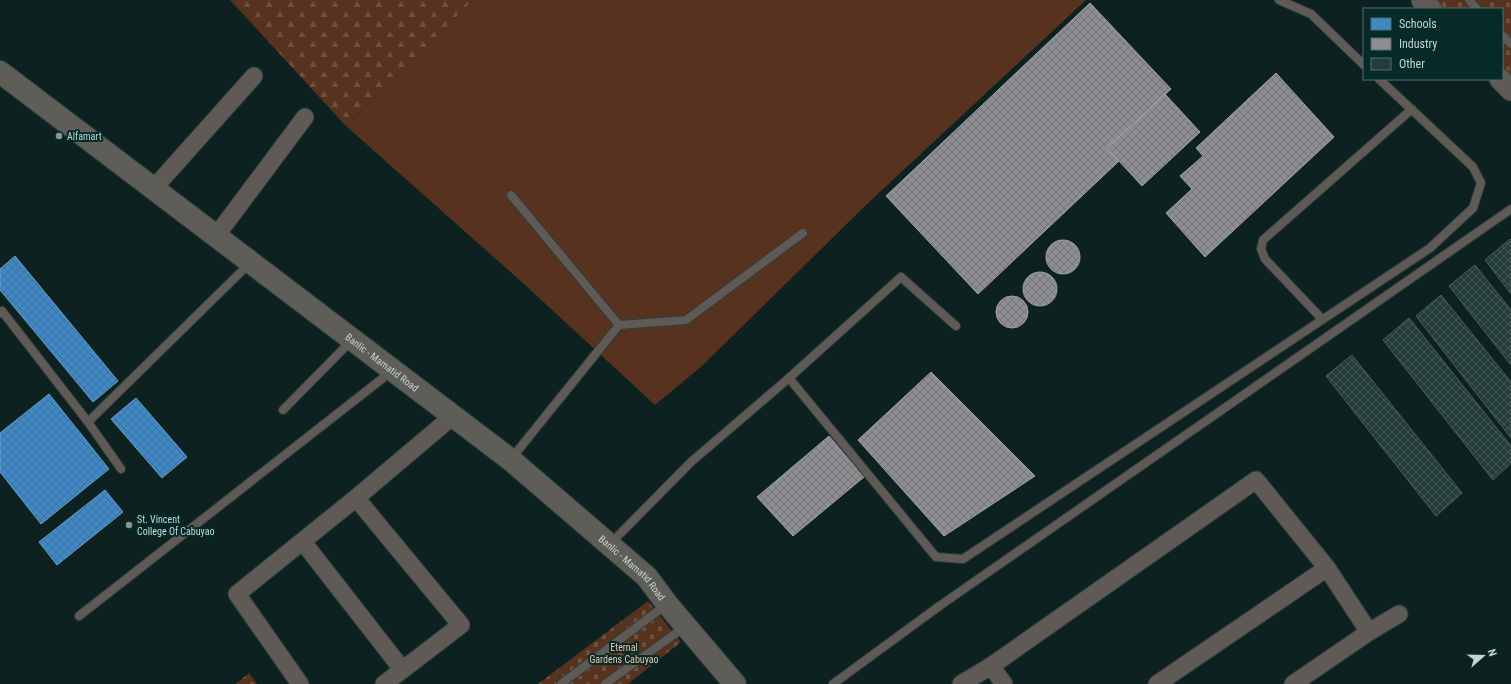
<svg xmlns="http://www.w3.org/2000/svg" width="1511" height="684" font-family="'Roboto Condensed',sans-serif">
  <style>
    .grass { fill: #57331f }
    .forest { fill: url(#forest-firs) }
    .cemetery { fill: url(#cemetery-stones) }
    .schools { fill: url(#schools-cross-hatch); stroke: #679fc9 }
    .industry { fill: url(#industry-cross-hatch); stroke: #9da3a6 }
    .building { fill: url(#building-cross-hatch); stroke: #4c5d5b }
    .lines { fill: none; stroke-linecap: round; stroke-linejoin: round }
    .service-casing { stroke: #2c3d3b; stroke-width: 10 }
    .minor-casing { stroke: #2c3d3b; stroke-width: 19 }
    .tertiary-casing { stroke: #2c3d3b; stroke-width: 23 }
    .secondary-casing { stroke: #2c3d3b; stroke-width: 24 }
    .service { stroke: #5f5a56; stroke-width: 8 }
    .minor { stroke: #5f5a56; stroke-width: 17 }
    .tertiary { stroke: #5f5a56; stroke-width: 21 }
    .secondary { stroke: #5e5d58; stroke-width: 22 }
    .poi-dot { fill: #839794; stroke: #052a27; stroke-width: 1.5 }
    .labels { text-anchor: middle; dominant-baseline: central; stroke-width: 4; stroke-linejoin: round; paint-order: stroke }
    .poi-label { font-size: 10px; fill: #c3d6d3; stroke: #052a27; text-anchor: start }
    .street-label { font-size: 10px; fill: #c3d6d3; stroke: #052a27 }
    .park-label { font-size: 10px; fill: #f5c2aa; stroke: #052a27 }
  </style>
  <defs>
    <pattern id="forest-firs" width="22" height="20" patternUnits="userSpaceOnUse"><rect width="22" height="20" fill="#57331f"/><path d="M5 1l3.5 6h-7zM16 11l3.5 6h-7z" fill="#6e503f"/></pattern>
    <pattern id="cemetery-stones" width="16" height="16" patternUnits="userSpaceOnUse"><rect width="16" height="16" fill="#57331f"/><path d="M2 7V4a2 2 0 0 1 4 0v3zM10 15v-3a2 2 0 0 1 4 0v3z" fill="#6e503f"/></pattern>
    <pattern id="schools-cross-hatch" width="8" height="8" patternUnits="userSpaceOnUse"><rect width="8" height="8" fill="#3f88c5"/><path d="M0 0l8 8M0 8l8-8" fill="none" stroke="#3e729d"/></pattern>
    <pattern id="industry-cross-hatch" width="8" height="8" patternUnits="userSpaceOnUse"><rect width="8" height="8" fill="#8d8d92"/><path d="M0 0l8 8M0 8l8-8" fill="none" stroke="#747679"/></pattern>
    <pattern id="building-cross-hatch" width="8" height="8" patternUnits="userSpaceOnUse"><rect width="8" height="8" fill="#243c3a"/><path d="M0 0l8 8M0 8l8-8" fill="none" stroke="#425756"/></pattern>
  </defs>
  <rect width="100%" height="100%" fill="#0d2220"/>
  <path class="grass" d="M473,0h613l-220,205 -163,160 -48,40 -131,-121 -178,-158z"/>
  <path class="forest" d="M230,0h243l-127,126z"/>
  <path class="cemetery" d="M1433,0h78v79l-9,-9v-61h-60z
    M648,601l33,41 -53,42h-90z
    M249,673l8,11h-21z"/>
  <path class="schools" d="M15,256l103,125 -25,21 -93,-112v-21z
    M49,394l60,75 -68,55 -41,-52v-39z
    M136,398l51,59 -25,21 -51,-59z
    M105,490l18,22 -66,53 -18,-23z"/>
  <path class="industry" d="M1090,3l81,86 -64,59 12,13 -141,133 -92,-98z
    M1276,73l58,64 -129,120 -39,-44 26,-24 -12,-13 23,-20 -7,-8z
    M1165,94l35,38 -58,54 -35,-38z
    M1046 257a17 17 0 1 1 34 0a17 17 0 1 1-34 0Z
    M1023 289a17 17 0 1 1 34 0a17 17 0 1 1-34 0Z
    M996 312a16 16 0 1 1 32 0a16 16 0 1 1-32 0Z
    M931,372l104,104 -91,60 -86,-96z
    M829,436l35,41 -71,59 -36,-39z"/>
  <path class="building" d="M1510,239l1,1v54l-26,-34z
    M1475,265l36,45v55l-62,-79z
    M1441,295l70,87v56l-95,-122z
    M1409,318l102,128v17l-18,17 -110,-140z
    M1352,355l110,138 -26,23 -110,-140z"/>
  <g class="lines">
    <defs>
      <path id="service" d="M1279,0l32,14 53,51
        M1469,0l8,9
        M1502,35l9,9
        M0,313l2,-2 86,111 33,47
        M1322,319l-57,-60 -4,-10 2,-9 149,-131
        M619,325l67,-5 117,-87
        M789,378l147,179 27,2 467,-311 43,-40 8,-25 -8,-16 -94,-88
        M283,410l69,-70
        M88,422l162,-159
        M511,459l108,-134 -108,-130
        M609,545l82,-83 98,-84 112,-101 55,49
        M79,616l313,-245
        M561,684l106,-80
        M605,684l81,-58
        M833,684l105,-77 573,-398"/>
      <path id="minor" d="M154,188l100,-112
        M216,236l89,-119
        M356,498l105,127 -77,59
        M303,542l99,127
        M991,666l13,18
        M300,684l-63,-90 119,-96 97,-82
        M961,684l30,-18 265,-186 71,88 42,64
        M1157,684l170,-116
        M1293,684l76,-52 30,-18"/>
      <path id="tertiary" d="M1422,0l9,9
        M1500,79l11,11"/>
      <g id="secondary">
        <path id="s1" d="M0,72l511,388 136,117 20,27 68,80"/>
      </g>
    </defs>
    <use href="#service" class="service-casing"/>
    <use href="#minor" class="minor-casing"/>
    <use href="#tertiary" class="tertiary-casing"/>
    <use href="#secondary" class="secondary-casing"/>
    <use href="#service" class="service"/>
    <use href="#minor" class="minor"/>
    <use href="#tertiary" class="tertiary"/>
    <use href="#secondary" class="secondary"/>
  </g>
  <g class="poi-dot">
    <circle cx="59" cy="136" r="4"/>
    <circle cx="129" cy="525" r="4"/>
  </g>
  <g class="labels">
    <g class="poi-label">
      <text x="67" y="136">Alfamart</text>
      <text x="137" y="519">St. Vincent<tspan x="137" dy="12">College Of Cabuyao</tspan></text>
    </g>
    <g class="street-label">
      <text stroke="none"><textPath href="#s1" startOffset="480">Banlic - Mamatid Road</textPath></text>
      <text stroke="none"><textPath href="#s1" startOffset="804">Banlic - Mamatid Road</textPath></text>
    </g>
    <g class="park-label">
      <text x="624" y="647">Eternal<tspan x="624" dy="12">Gardens Cabuyao</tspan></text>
    </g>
  </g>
  <rect x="1363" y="8" width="140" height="72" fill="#052a27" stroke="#516f6c"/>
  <rect x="1371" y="18" width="20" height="12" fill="#3f88c5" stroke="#516f6c"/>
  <text x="1399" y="28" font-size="12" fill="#c3d6d3">Schools</text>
  <rect x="1371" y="38" width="20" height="12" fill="#8d8d92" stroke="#516f6c"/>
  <text x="1399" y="48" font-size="12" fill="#c3d6d3">Industry</text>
  <rect x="1371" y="58" width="20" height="12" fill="#243c3a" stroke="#516f6c"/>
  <text x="1399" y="68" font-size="12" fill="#c3d6d3">Other</text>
  <g transform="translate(1483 656) rotate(70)" stroke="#052a27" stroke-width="3" paint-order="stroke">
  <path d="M0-3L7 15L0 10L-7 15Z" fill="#c3d6d3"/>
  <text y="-6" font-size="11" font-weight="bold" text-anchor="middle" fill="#c3d6d3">N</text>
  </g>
</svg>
